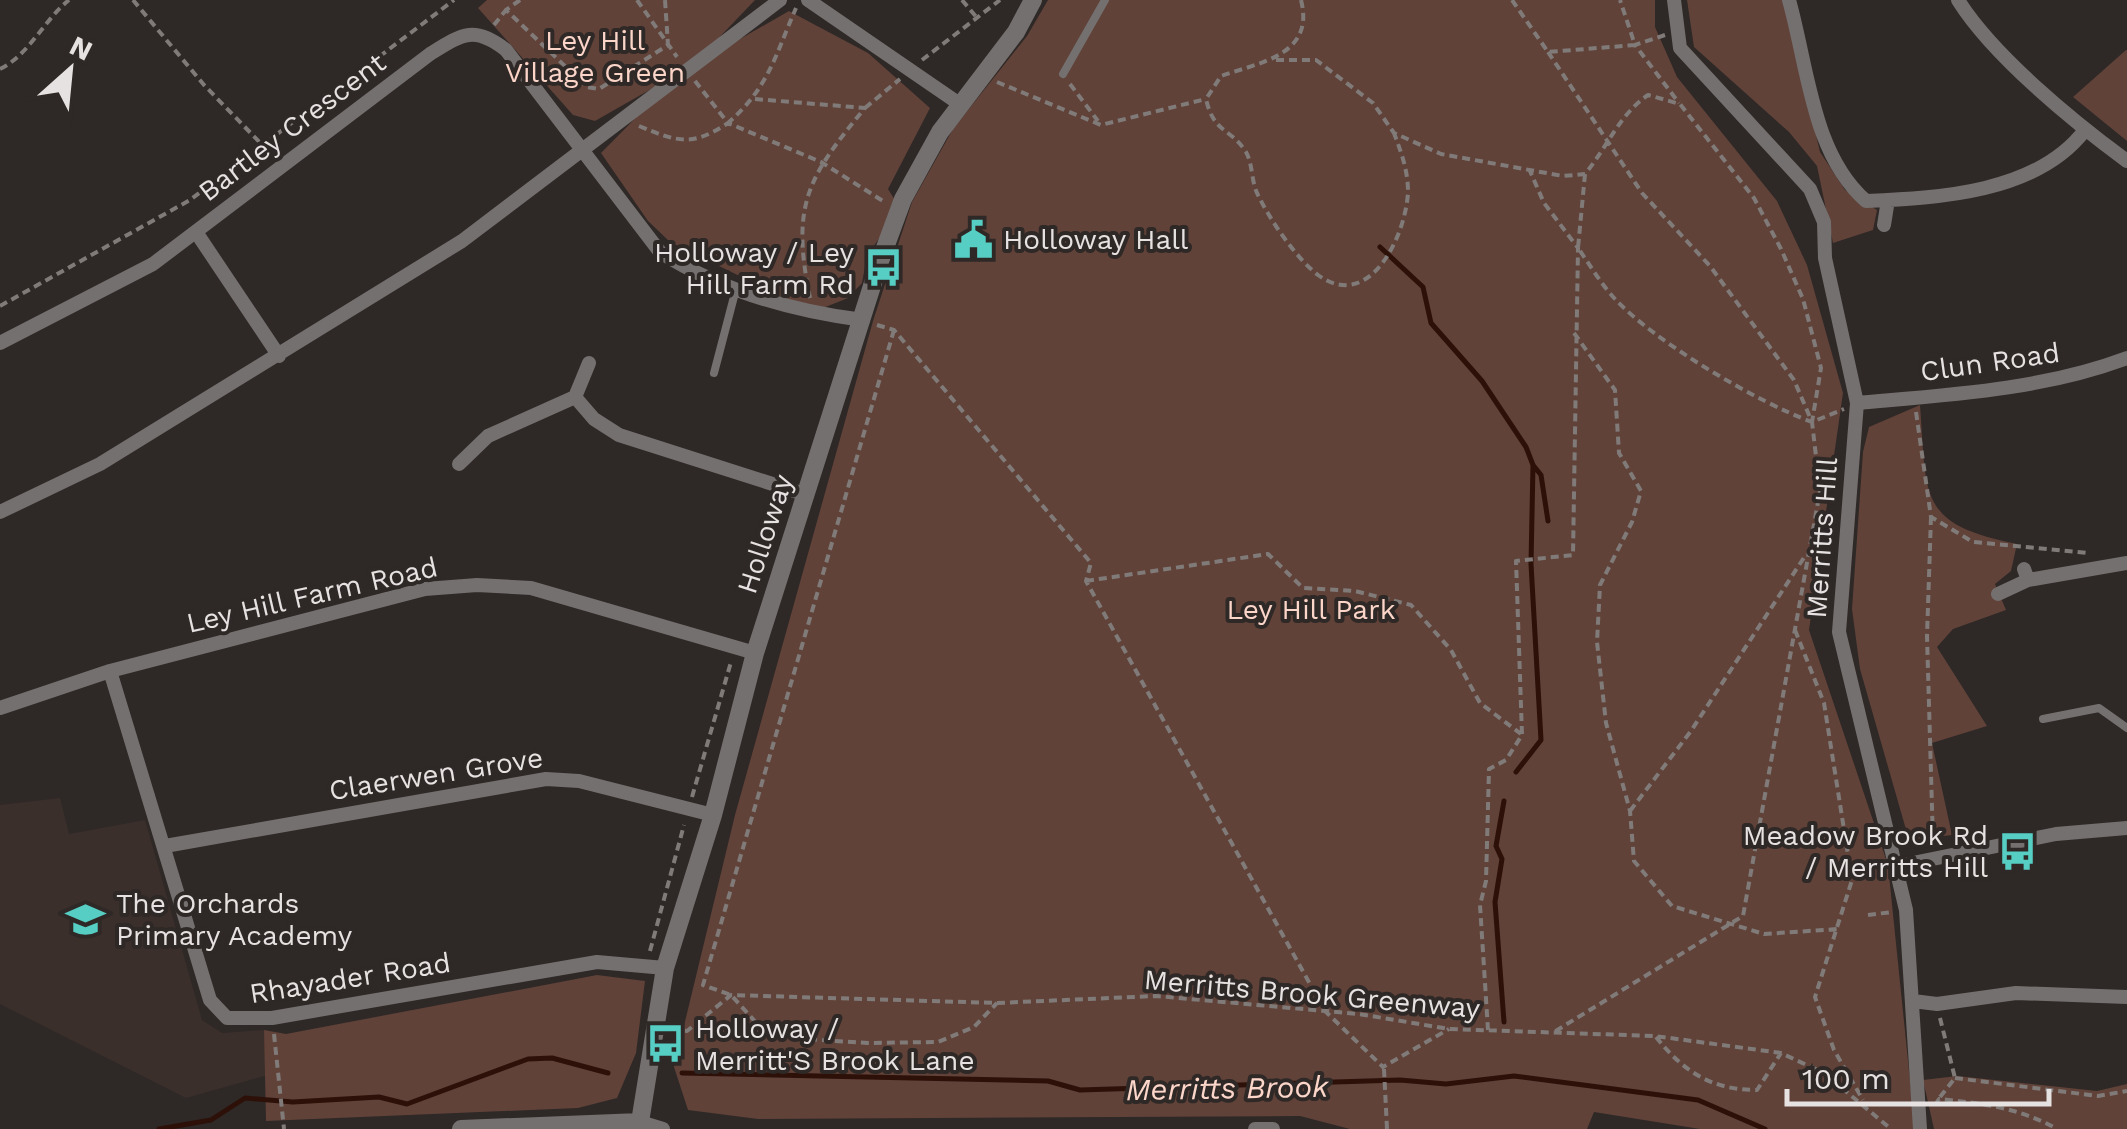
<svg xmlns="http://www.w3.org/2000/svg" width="2127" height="1129" font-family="'Work Sans',sans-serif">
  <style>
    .built { fill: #3b2f2b }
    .green { fill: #604239 }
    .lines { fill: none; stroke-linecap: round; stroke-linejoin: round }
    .stream { stroke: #2d1109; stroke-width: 5 }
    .path { stroke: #807b79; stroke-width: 4; stroke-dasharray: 8 5; stroke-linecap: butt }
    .service { stroke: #74706f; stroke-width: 8 }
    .minor { stroke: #74706f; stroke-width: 14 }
    .tertiary { stroke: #74706f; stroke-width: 18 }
    .labels { text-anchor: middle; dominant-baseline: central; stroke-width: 8; stroke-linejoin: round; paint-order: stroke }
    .park-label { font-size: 28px; fill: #fcd5c9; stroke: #2e2826 }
    .street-label { font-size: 28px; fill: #e6e2e1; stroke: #2e2826 }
    .poi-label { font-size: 28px; fill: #e6e2e1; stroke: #2e2826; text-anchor: start }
    .water-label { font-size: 30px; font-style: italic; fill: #fdd6ca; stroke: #2e2826 }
  </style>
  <rect width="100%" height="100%" fill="#2e2826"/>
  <path class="built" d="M60,798l9,36 76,-14 57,200 20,13 42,-3 4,45 -82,23 -186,-94v-199z"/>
  <path class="green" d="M487,0h268l-64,67 98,-56 79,42 62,55 -42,81 12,19 -33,48 -5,27 -14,15 -35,14 -143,-70 -22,-21 -47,-68 80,-81 -86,49 -22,-6 -95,-107z
    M1048,0h607v27l22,50 100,124 30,64 36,128 -34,237 79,235 27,264h-215l-106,-17 -7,17h-237l-50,-13 -542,3 -70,-9 -14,-43 61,-252 138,-494 39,-119 41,-73 74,-93z
    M1687,0h97l36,152 25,38 32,20 -4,20 -40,13 -16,-77 -28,-34 -95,-85z
    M2126,50h1v91l-54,-44z
    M1920,405c7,92 -3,119 97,139l-6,27 -16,13 11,26 -53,19 -16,18 50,79 -55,17 20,92 -43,5 -49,-171 -8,-60 11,-157 6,-25z
    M597,975l48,6 -9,72 -19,45 -39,10 -312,13 -2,-91 22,4z
    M1957,1076l140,15 30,-7v45h-193l-11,-49z"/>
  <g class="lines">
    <path class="stream" d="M1380,247l43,40 8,36 51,58 44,66 7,18 -2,99 10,176 -25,32
      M1533,465l8,10 7,46
      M1504,801l-8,45 6,13 -7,43 9,120
      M682,1073l366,8 32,9 320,-10 46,4 68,-8 184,24 67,29
      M159,1129l52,-9 34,-22 48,4 86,-5 28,7 121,-45 24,-1 56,15"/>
    <path class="path" d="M133,0l71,85 70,72
      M520,0l-14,10 81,77 12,2 69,-44 -3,-45
      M637,0l40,57
      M962,0l16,19
      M1301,0c14,55 -40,62 -80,76l-15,23c8,35 24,28 40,53 7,12 5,30 12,43 12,25 38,63 60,80 52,38 88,-40 90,-83 0,-22 -7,-40 -14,-59
      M1512,0l36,52 87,-7 -15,-45
      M494,25l12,-15
      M1665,35l-30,10 44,58
      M1548,52l94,141 68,73 84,114 18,42 8,69 -77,425 -189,116
      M922,60l78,-60
      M1276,60h40l57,43 21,30 47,21 122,22 22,-2c23,-28 34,-59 63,-79l32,9 74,94 27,51 22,50 18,69 -9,54
      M0,69c29,-14 44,-49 69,-69
      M695,81l33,42c41,-36 47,-67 68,-115
      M997,82l104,43 105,-26
      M1070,84l28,37
      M755,99l110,9c-58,70 -74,97 -55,190
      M865,108l35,-29
      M639,126c39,16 53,21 89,-3l93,39 62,39
      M1585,174l-7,74c12,17 23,36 37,51 40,43 142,103 197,123l32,-13
      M0,306l190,-106 264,-200
      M877,325l17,5 197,233 -5,18 239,430 58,56 66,-38
      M894,330l-191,655 28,10 30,33 43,11 64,4 70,-1 36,-15 23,-24
      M1574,333l41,57 4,63 22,38 -9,31 -32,63 -3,57 9,81 24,88 4,50 38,45 92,28 74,-5
      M1916,412l15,105 42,25 115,11
      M1931,517l-4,119 6,206
      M1086,581l182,-27 35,34 52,3 56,14 40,45 29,53 41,31
      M1795,630l29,73 28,177 -37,117 19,53 29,50
      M692,797l39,-135
      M1630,811l61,-80 114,-175
      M1868,915l24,-3
      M650,951l34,-126
      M1940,1018l15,60 -15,19
      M672,1030l15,1 44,-36 266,8 159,-7 203,18 90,15 206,7 126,17 43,20 67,56
      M1488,1030l-8,-125 6,-24 3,-112 17,-9 16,-25 -6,-174 57,-6 5,-307 -34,-45 -14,-32
      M274,1034l10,95
      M1656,1037c27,34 55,53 101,53l24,-37
      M1384,1069l3,60
      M1955,1078l143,18 29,-5
      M1935,1105l4,-6c42,4 81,9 118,30"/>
    <path class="service" d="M1063,74l42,-74
      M714,373l22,-84
      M2043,719l56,-11 28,20"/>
    <path class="minor" d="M808,0l153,105
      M1674,0l6,48 130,141 14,33 1,36 32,145 -18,229 67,278 14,219
      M1789,0c19,67 23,154 77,201 73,-3 171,-8 219,-71
      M1958,0c35,56 116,122 169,161
      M1884,225l4,-25
      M196,232l83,124
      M0,343l153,-79 277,-210c32,-20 44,-29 76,-4l154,202c60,38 132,59 203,68
      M575,397l14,-34
      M1857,403c91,-8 185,-13 270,-45
      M459,464l29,-28 87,-39 19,22 25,16 188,60
      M0,512l100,-48 362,-223 318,-241
      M2024,569l4,11 99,-17
      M1998,594l30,-14
      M110,671l100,329 17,18h45l325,-56 68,6
      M0,708l110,-37 315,-82 52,-4 54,3 224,65
      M165,846l381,-67 33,2 134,34
      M1898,866l158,-32 71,-6
      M1913,1001l24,3 79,-11 111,4
      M640,1122l23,7
      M1255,1129h18"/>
    <path class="tertiary" d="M461,1129l179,-7 25,-154 48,-153 42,-162 124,-389 24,-65 37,-67 76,-100 17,-32"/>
  </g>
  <defs>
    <symbol id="civic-bare" viewBox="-9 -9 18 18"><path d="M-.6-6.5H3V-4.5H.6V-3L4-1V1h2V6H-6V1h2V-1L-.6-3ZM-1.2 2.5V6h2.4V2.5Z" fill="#56cec3" stroke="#2e2826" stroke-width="2.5" paint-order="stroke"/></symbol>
    <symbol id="bus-bare" viewBox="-9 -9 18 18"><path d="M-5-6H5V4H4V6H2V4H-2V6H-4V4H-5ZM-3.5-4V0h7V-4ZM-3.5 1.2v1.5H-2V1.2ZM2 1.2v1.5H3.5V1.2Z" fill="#56cec3" stroke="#2e2826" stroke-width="2.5" paint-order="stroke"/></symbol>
    <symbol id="school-bare" viewBox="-9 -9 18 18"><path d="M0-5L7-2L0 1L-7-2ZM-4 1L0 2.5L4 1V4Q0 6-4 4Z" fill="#56cec3" stroke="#2e2826" stroke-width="2.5" paint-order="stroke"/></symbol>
  </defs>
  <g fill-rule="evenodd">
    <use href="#civic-bare" x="946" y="212" width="55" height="55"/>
    <use href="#bus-bare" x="856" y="240" width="55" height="55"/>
    <use href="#bus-bare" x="1990" y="824" width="55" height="55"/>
    <use href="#school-bare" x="58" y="892" width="55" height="55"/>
    <use href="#bus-bare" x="638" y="1016" width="55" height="55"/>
  </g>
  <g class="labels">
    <g class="park-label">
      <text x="595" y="40">Ley Hill<tspan x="595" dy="32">Village Green</tspan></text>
      <text x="1311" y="609">Ley Hill Park</text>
    </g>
    <g class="street-label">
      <text transform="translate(292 127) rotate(-37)">Bartley Crescent</text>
      <text transform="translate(1990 362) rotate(-8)">Clun Road</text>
      <text transform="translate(765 534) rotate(-72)">Holloway</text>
      <text transform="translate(1822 538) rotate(-86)">Merritts Hill</text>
      <text transform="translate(312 595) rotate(-13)">Ley Hill Farm Road</text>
      <text transform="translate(436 774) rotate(-9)">Claerwen Grove</text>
      <text transform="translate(350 978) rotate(-9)">Rhayader Road</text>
      <text transform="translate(1312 994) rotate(5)">Merritts Brook Greenway</text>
    </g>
    <g class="poi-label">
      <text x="1003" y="239">Holloway Hall</text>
      <text x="854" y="252" text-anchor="end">Holloway / Ley<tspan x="854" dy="32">Hill Farm Rd</tspan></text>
      <text x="1988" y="835" text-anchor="end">Meadow Brook Rd<tspan x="1988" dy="32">/ Merritts Hill</tspan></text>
      <text x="116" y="903">The Orchards<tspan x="116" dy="32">Primary Academy</tspan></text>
      <text x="695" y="1028">Holloway /<tspan x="695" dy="32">Merritt'S Brook Lane</tspan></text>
    </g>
    <g class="water-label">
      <text transform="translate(1227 1088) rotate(-1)">Merritts Brook</text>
    </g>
  </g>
  <g transform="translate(70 70) rotate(27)" stroke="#2e2826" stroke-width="8" paint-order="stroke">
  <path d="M0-8L18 38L0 25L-18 38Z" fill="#e6e2e1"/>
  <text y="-15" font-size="28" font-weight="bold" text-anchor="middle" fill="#e6e2e1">N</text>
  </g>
  <path d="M1787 1089v15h262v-15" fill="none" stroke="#e6e2e1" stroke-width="5"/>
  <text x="1802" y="1089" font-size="30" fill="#e6e2e1" stroke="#2e2826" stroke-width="8" paint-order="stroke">100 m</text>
</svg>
